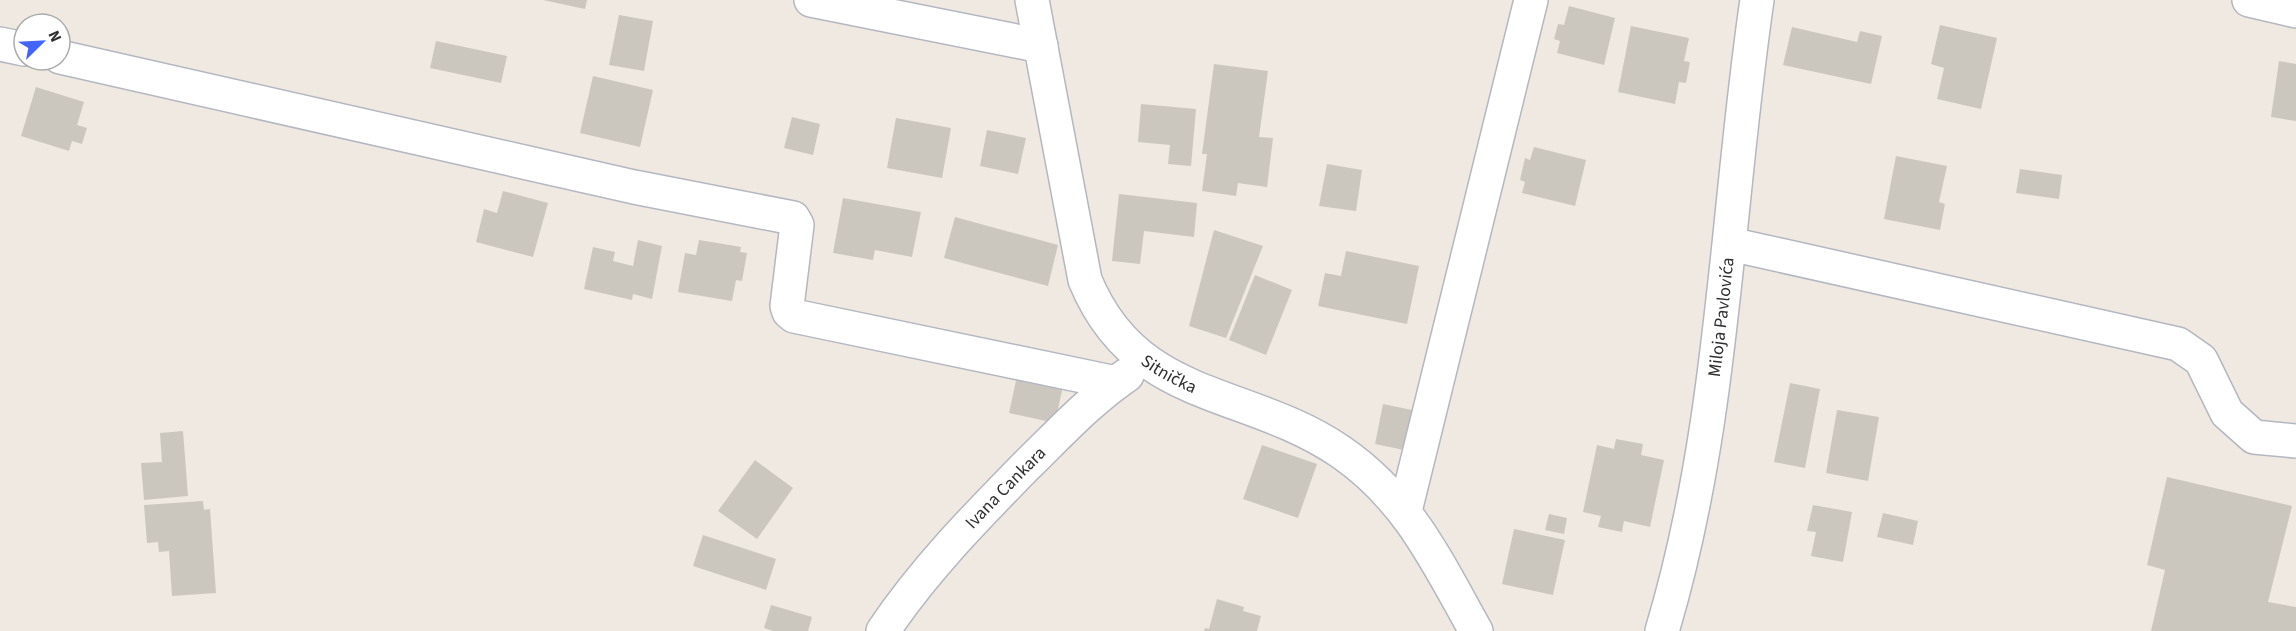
<svg xmlns="http://www.w3.org/2000/svg" width="2296" height="631" font-family="'Source Sans 3',sans-serif">
  <style>
    .building { fill: #cbc7bf }
    .lines { fill: none; stroke-linecap: round; stroke-linejoin: round }
    .minor-casing { stroke: #b4b7c1; stroke-width: 36 }
    .minor { stroke: #fff; stroke-width: 33 }
    .labels { text-anchor: middle; dominant-baseline: central; stroke-width: 6; stroke-linejoin: round; paint-order: stroke }
    .street-label { font-size: 18px; fill: #2e2e2e; stroke: #fff }
  </style>
  <rect width="100%" height="100%" fill="#efe9e1"/>
  <path class="building" d="M543,0h44l-2,9z
    M1569,6l46,12 -11,47 -47,-12 3,-12 -6,-2 4,-15 6,1z
    M619,15l34,6 -9,50 -35,-6z
    M1940,25l57,13 -16,71 -44,-10 7,-31 -13,-4z
    M1631,26l58,12 -5,23 6,1 -4,21 -7,-1 -4,22 -57,-12z
    M1792,27l65,15 3,-11 22,5 -11,48 -88,-19z
    M436,41l71,15 -6,27 -71,-15z
    M2279,61l17,3v57l-25,-4z
    M1214,64l54,7 -9,66 14,1 -6,49 -29,-4 -2,13 -34,-5 5,-37h-5z
    M593,76l60,14 -13,57 -60,-14z
    M36,87l48,15 -7,23 10,3 -5,16 -10,-3 -3,10 -48,-15z
    M1141,104l55,5 -5,57 -23,-2 2,-19 -32,-3z
    M792,117l28,7 -7,31 -29,-7z
    M896,118l55,10 -9,50 -55,-10z
    M987,130l39,8 -8,36 -38,-8z
    M1534,147l52,13 -11,46 -53,-13 3,-11 -5,-2 5,-22 5,2z
    M1896,156l51,10 -8,36 6,2 -5,26 -56,-11z
    M1327,164l35,6 -6,41 -37,-5z
    M2020,169l42,6 -3,24 -43,-6z
    M503,191l45,12 -15,54 -57,-15 8,-33 13,4z
    M1119,194l78,9 -3,34 -50,-6 -4,33 -28,-3z
    M843,198l78,14 -9,45 -37,-7 -2,10 -40,-7z
    M955,217l103,28 -10,41 -104,-28z
    M1214,230l49,16 -37,92 -37,-12z
    M638,240l24,6 -10,53 -19,-5 -1,6 -48,-11 9,-42 22,5 -2,9 20,5z
    M699,240l42,7 -1,5 7,1 -5,28 -6,-1 -4,21 -54,-9 7,-39 11,2z
    M1346,251l73,15 -12,58 -89,-18 7,-33 16,3z
    M1255,275l37,15 -26,65 -37,-15z
    M1017,376l46,10 -8,37 -46,-10z
    M1790,383l30,6 -15,79 -31,-6z
    M1383,404l29,6 -8,40 -29,-6z
    M1837,410l42,7 -11,64 -42,-8z
    M183,431l5,65 -44,4 -3,-37 21,-1 -2,-29z
    M1616,439l27,5 -2,11 23,5 -14,67 -26,-6 -2,11 -24,-5 3,-11 -18,-4 14,-67 17,4z
    M1262,445l55,19 -19,54 -55,-19z
    M755,460l38,28 -36,51 -39,-28z
    M2167,477l125,29 -24,96 28,5v24h-145l14,-61 -18,-5z
    M203,501l1,9 6,-1 6,84 -44,3 -3,-45 -10,1 -1,-10 -11,1 -3,-38z
    M1813,505l39,7 -9,50 -32,-6 5,-24 -9,-1z
    M1883,513l35,8 -5,24 -36,-8z
    M1549,514l18,4 -3,16 -19,-4z
    M1514,529l51,11 -12,55 -51,-11z
    M703,535l73,24 -10,31 -73,-24z
    M1217,599l27,8 -1,4 18,5 -4,15h-53l1,-3 4,1z
    M771,605l41,12 -4,14h-35l-9,-3z"/>
  <g class="lines">
    <defs>
      <g id="minor">
        <path d="M811,0l230,46"/>
        <path id="s1" d="M1032,0l53,280c51,124 161,107 256,172 68,47 96,110 135,179"/>
        <path d="M2249,0l47,11"/>
        <path d="M0,44l24,5"/>
        <path d="M60,57l574,130 159,31 4,7 -10,81 2,6 5,4 322,67"/>
        <path d="M1730,244l448,100 23,16 26,53 27,24 42,4"/>
        <path d="M1405,511l126,-511"/>
        <path id="s2" d="M883,631c41,-61 91,-112 143,-165 32,-31 64,-66 101,-91"/>
        <path id="s3" d="M1662,631c62,-206 64,-420 95,-631"/>
      </g>
    </defs>
    <use href="#minor" class="minor-casing"/>
    <use href="#minor" class="minor"/>
  </g>
  <g class="labels">
    <g class="street-label">
      <text stroke="none"><textPath href="#s3" startOffset="320">Miloja Pavlovića</textPath></text>
      <text stroke="none"><textPath href="#s1" startOffset="414">Sitnička</textPath></text>
      <text stroke="none"><textPath href="#s2" startOffset="189">Ivana Cankara</textPath></text>
    </g>
  </g>
  <g transform="translate(42 42) rotate(66)"><circle r="28" fill="#ffffff" stroke="#ababab" stroke-width="1.5"/>
  <path d="M0-4.5L10 22L0 15L-10 22Z" fill="#4264fb"/>
  <text y="-9" font-size="16" font-weight="bold" text-anchor="middle" fill="#2e2e2e">N</text>
  </g>
</svg>
